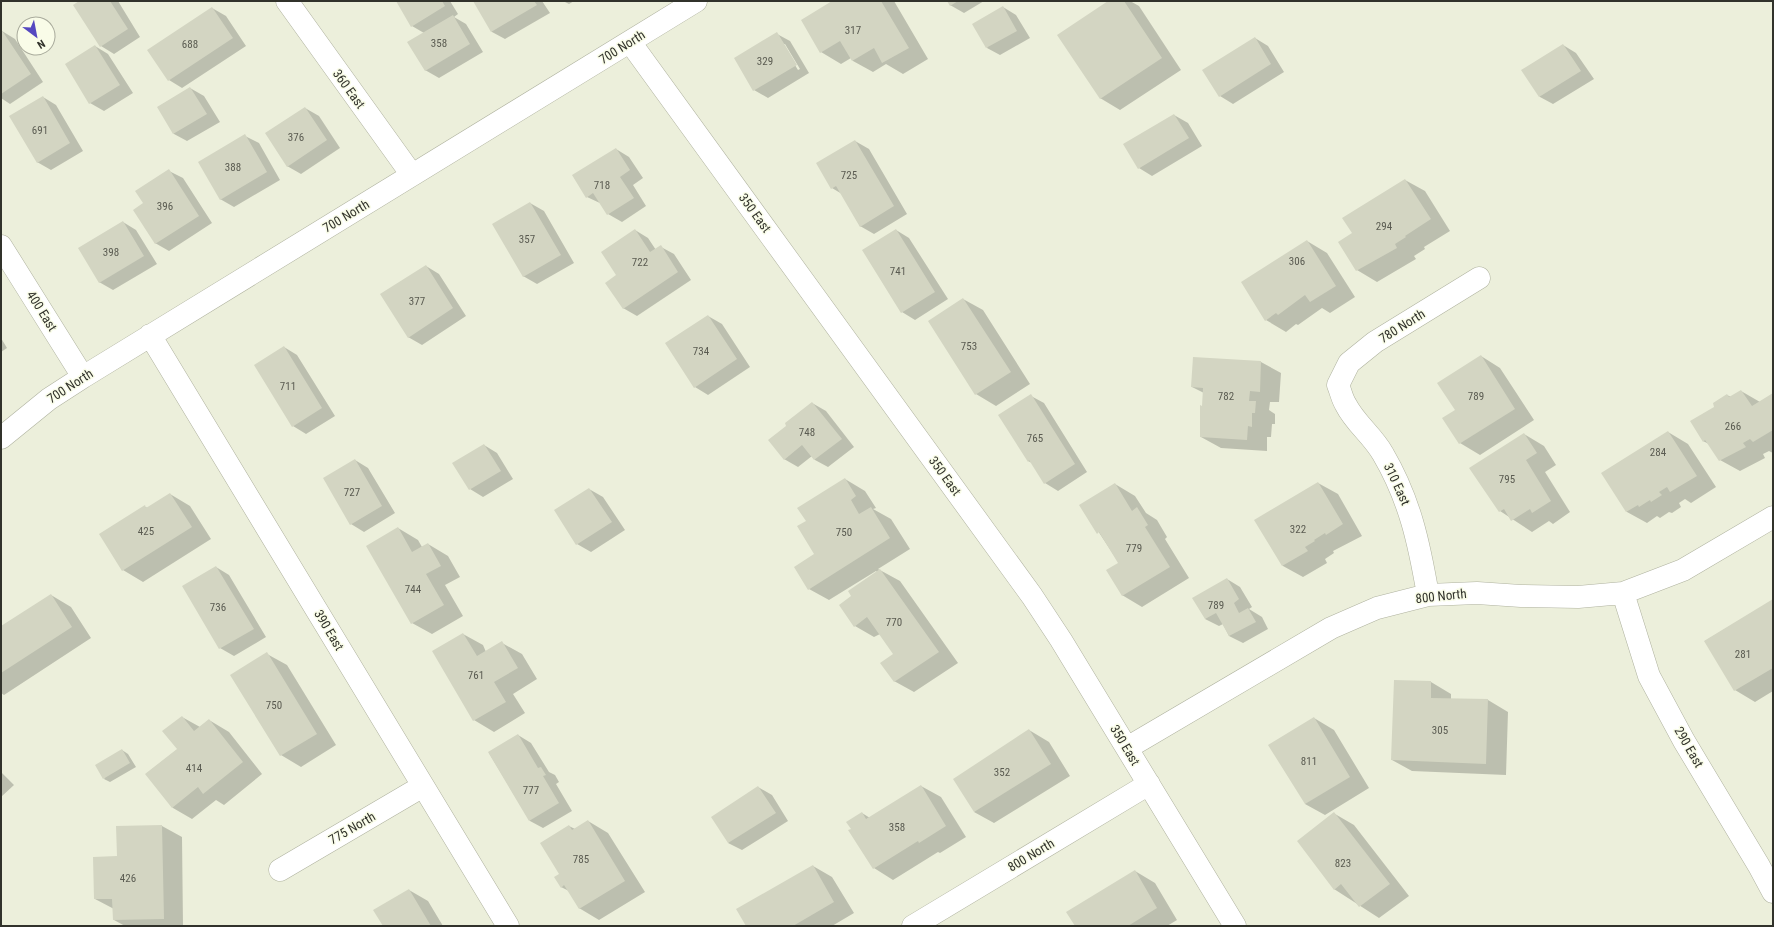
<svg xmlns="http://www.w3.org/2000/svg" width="1774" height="927" font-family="'Roboto Condensed',sans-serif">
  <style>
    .shadow { fill: #0003; fill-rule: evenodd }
    .building { fill: #d3d5c2 }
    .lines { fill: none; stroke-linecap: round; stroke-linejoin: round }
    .minor-casing { stroke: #afb29f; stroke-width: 23 }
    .minor { stroke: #fff; stroke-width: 22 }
    .labels { text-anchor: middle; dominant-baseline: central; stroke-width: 3; stroke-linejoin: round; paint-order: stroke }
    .number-label { font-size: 11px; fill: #5a5b51 }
    .street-label { font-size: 13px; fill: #31322b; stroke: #f9fce8 }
  </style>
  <rect width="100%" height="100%" fill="#ecefdb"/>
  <path class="shadow" d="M81,1h37l22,36 -26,17 -13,-8z
    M397,1h53l8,13 -4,3 12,7 17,28 -44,26 -14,-8 -1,-37 -12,-7z
    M474,1h68l8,12 -45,26 -13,-7z
    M563,1h11l-5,3z
    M834,1h60l34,58 -25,15 -17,-10 -13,8 -20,-11 -2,-3 -10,6 -20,-12z
    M948,1h36l-20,12 -14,-8z
    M1110,1h20l9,5 42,64 -61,40 -20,-12z
    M1003,7l13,8 14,23 -30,17 -13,-7z
    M212,8l14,8 20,30 -64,42 -13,-8z
    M2,31l13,8 28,43 -33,22 -9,-6z
    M777,34l13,7 19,32 -41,25 -14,-8zM782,44h3l15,25 -2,1z
    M1255,38l13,8 16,26 -51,32 -13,-8z
    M1563,45l13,8 18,26 -41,25 -13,-7 -17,-27z
    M95,46l13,8 25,39 -29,18 -14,-8z
    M190,88l14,8 16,26 -33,19 -13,-7 -16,-27z
    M43,97l13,8 27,46 -32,19 -14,-8z
    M305,108l14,8 21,32 -39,26 -14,-8z
    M1174,115l14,8 14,23 -50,30 -13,-8z
    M245,136l14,7 21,37 -46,27 -14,-8z
    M855,141l14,8 38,65 -33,20 -14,-8 -18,-32 -10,-6z
    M616,149l13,8 14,21 -10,7 13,21 -24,16 -14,-8 -6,-10 -15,-7 -13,-21z
    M169,171l14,7 29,45 -43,28 -14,-8 -11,-40z
    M1405,180l20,11 25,40 -26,16 1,2 -11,7 2,3 -39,23 -20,-12 -4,-37z
    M530,203l14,8 30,52 -37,21 -14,-8z
    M123,222l13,8 21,34 -44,26 -14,-8z
    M635,230l13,8 8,12 5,-3 13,7 17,26 -54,36 -14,-8 -6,-33z
    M896,230l13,8 39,61 -33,21 -13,-8z
    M1307,241l20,12 28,44 -25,16 -8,-5 -24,17 -2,-1 -10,8 -20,-12z
    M426,266l13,8 27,42 -44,29 -14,-8z
    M963,299l20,11 47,74 -34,22 -20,-12z
    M708,316l14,8 28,43 -42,28 -13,-8z
    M1,338l6,10 -6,4z
    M284,347l13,8 38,61 -29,18 -13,-8z
    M1481,356l19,12 34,52 -54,35 -20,-12z
    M1194,358l67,4 20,11 -2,29h-9l-1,8 6,4v10h-3l-1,13h-4v14l-46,-3 -20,-11 3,-44 -12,-6z
    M1741,391l19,11 13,-8v59l-4,-2 -6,3 2,4 -25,13 -20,-11 -11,-16 -6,-3 13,-34 11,-12 4,2z
    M1031,396l13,7 43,69 -29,19 -13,-8 -13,-20 -4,-2z
    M812,403l14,8 28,36 -26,20 -13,-7 -3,-4 -14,11 -14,-8 4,-33z
    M1668,432l20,12 28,43 -25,16 -6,-4 -6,4 2,4 -9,6 -3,-1 -9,6 -3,-2 -10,7 -20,-11 -24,-39z
    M1524,434l20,12 12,19 -11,7 25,40 -17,12 -4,-3 -17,11 -32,-21z
    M484,445l13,8 16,26 -30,18 -13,-8z
    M355,460l13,8 27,45 -31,19 -13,-8z
    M845,479l20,12 11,17 -3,1 18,10 19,30 -32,20 22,12 58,82 -44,29 -20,-11 1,-27 -15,-20 -6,3 -19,-11 -2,-30 24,-24 -1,-1 -47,29 -20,-11 7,-35 -9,-33z
    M1318,483l20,11 24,42 -29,15 1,2 -9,6 2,4 -24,14 -20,-11 -27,-46z
    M1115,484l20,12 11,17 11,7 10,17 -2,2 24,39 -47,29 -20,-12 -3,-32 -38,-58z
    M589,489l14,8 22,33 -34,22 -14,-8z
    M170,494l20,12 21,33 -68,43 -20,-12 22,-63 3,1z
    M398,528l20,12 4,7 6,-3 20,12 12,21 -15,8 18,31 -31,18 -20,-11z
    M216,567l13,8 37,62 -32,19 -14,-8z
    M1227,579l13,8 12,20 -3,2 13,8 6,12 -25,14 -14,-7 -6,-12 -4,2 -14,-7z
    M51,595l20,12 20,31 -87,57 -3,-2v-66z
    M1773,600v91l-18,11 -20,-12 -30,-49z
    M463,634l20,11 3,7 16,-9 20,11 15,25 -24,15 12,19 -31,19 -20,-12z
    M267,654l20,11 49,80 -35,22 -20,-12z
    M1395,681l36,1 20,12v5l37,1 20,12 -2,63 -94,-4 -20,-11z
    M182,717l18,10 9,-7 20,12 33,42 -38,31 -8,-5 -24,19 -19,-11 -27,-34 32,-25z
    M1314,718l20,12 35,58 -44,27 -20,-11z
    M1029,730l20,12 21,34 -76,47 -20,-11z
    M518,735l13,8 18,29 6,3 4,7 -3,2 16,27 -29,17 -13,-7 -41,-68z
    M122,750l6,4 8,13 -26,15 -6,-3z
    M1,772l13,13 -13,12z
    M921,786l20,11 25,40 -26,16 -2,-1 -45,28 -19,-12 -22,-39 10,-16 8,5z
    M758,787l14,8 16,26 -46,29 -14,-7z
    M1335,814l19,11 55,71 -30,22 -45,-29z
    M588,821l20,12 37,59 -46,28 -20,-12 -10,-17 -8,-4v-12l8,-49 6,3z
    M162,826l20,11 1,89h-58l-11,-6v-11l-19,-10z
    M813,866l19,11 22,36 -22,13h-85z
    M1135,871l20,12 22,37 -10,6h-91z
    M409,890l19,11 15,25h-59z"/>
  <path class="building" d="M79,1h31l18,28 -28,18 -27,-42z
    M396,1h46l3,5 -34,21z
    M473,1h61l3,4 -46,27z
    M832,1h49l28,47 -27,15 -8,-15 -22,13 -12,-20 -20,12 -19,-33z
    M947,1h11l-8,5z
    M1108,1h16l38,57 -62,41 -43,-64z
    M1003,6l14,25 -31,17 -14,-24z
    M212,7l21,31 -65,43 -21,-31z
    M453,15l17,29 -45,27 -18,-29z
    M1,29l30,45 -30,20z
    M777,32l20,33 -44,26 -19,-33z
    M1255,37l16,27 -52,33 -17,-27z
    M1563,44l18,27 -42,26 -18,-27z
    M95,45l25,40 -31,19 -24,-40z
    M190,87l17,27 -34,20 -16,-27z
    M43,96l27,47 -33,20 -28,-47z
    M305,107l22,33 -40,27 -22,-34z
    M1174,114l15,24 -51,31 -15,-25z
    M245,134l22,38 -47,28 -22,-38z
    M855,140l39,66 -34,21 -24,-41 -5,3 -15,-26z
    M616,148l14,22 -10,7 14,21 -27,17 -14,-22 -7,5 -14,-23z
    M169,169l30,47 -44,28 -22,-34 10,-7 -8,-12z
    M1405,179l26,40 -26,17 1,1 -11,7 2,4 -41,23 -18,-29 14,-9 -10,-15z
    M530,202l31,53 -38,22 -31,-53z
    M123,221l21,35 -45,27 -21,-35z
    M635,229l15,23 11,-7 17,27 -55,37 -18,-26 11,-8 -15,-23z
    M896,229l39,63 -34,21 -39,-63z
    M1307,240l29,46 -26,16 -5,-7 -27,20 -2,-2 -11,8 -24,-39z
    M426,265l27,43 -45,30 -28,-44z
    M963,298l48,74 -36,23 -47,-74z
    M708,315l29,44 -43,29 -29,-45z
    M284,346l38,62 -30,19 -38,-62z
    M1481,355l34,54 -56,35 -17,-26 13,-8 -18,-27z
    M1193,357l68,4 -1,31 -10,-1 -1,10h7l-1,12h-3v14l-4,-1 -1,14 -47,-3v-32l2,1 1,-18 -12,-1z
    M1741,390l11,16 21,-13v37l-20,12 -3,-3 -7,4 3,4 -27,14 -14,-21 -2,2 -13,-21 24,-14 -1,-4 14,-9 2,3z
    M1031,394l44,70 -31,20 -15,-24 -1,2 -30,-47z
    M812,402l30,37 -28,21 -12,-15 -18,15 -16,-20 18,-14 -1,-3z
    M1668,431l29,45 -27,16 -3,-5 -8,5 3,3 -11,7 -1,-2 -11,7 -1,-2 -12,7 -25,-39z
    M1524,433l13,20 -11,7 25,41 -19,12 -2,-4 -19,12 -7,-12 -5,3 -30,-44z
    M484,444l17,27 -32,19 -17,-27z
    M355,459l27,47 -32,19 -27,-47z
    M845,478l11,18 -5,4 8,14 12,-7 19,31 -82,52 -14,-23 20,-13 -17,-28 9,-5 -9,-13z
    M1318,482l25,42 -17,11 -1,-2 -11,7 1,1 -10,6 3,4 -26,15 -28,-46z
    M1115,483l17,28 5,-4 11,18 -3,2 25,40 -48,29 -16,-26 12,-7 -19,-31 -2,2 -18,-29z
    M589,488l23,34 -36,23 -22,-35z
    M170,493l22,34 -70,44 -23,-37 46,-29 1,3z
    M398,527l14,25 16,-9 13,23 -15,8 18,31 -33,19 -45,-78z
    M216,566l38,63 -35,20 -37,-63z
    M880,569l59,83 -45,30 -14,-19 13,-9 -26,-37 -13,10 -15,-22 12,-9 -3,-5z
    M1227,578l12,21 -5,4 5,10 9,-5 8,14 -27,14 -13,-23 -11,6 -13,-21z
    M51,594l21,33 -71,46v-47z
    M1773,599v69l-39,23 -30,-50z
    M463,633l14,23 25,-15 16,27 -24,14 12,20 -33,19 -41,-70z
    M267,652l50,82 -37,22 -50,-81z
    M1394,680l37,1v17l57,1 -2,65 -95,-4z
    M182,716l12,15 15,-12 34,43 -40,32 -5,-7 -26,21 -27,-34 32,-25 -15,-18z
    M1314,717l36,60 -45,27 -37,-59z
    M1029,729l22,35 -77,48 -21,-33z
    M518,734l20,34 3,-1 5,8 -3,1 16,27 -30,18 -41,-69z
    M122,749l8,14 -27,16 -8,-14z
    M921,785l25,41 -27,17 -1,-2 -45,28 -25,-39 3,-1 -5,-7 16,-10 4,7z
    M758,786l18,27 -48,30 -17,-26z
    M1334,812l56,72 -31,23 -18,-23 -7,6 -37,-49z
    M588,820l37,61 -46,28 -15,-24 -3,3 -7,-11 5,-3 -19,-31 29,-18 3,5z
    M162,825l2,94 -51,1 -1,-21h-18l-1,-42 24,-1 -1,-30z
    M813,865l21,37 -41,24h-47l-10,-17z
    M1135,870l22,38 -29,18h-53l-9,-14z
    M409,889l22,37h-48l-10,-16z"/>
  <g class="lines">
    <defs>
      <path id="minor" d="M287,1l125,174
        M630,42l402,554 29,44 174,286
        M1,246l82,131
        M150,335l358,591
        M1,438l48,-39 34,-22 613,-376
        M1623,593l26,83 35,65 75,125 14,26
        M1428,595c-9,-52 -18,-95 -45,-141 -10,-18 -28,-31 -37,-49 -4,-6 -5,-13 -8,-20l11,-22 26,-21 104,-64
        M1127,748l204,-120 46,-20 51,-13 49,-2 44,3 57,1 45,-4 60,-23 90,-53
        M280,870l143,-84
        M913,926l236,-142"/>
    </defs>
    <use href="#minor" class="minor-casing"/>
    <use href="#minor" class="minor"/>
  </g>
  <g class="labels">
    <g class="number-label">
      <text x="853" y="30">317</text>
      <text x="439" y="43">358</text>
      <text x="190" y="44">688</text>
      <text x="765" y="61">329</text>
      <text x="40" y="130">691</text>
      <text x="296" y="137">376</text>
      <text x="233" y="167">388</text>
      <text x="849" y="175">725</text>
      <text x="602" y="185">718</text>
      <text x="165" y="206">396</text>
      <text x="1384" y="226">294</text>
      <text x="527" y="239">357</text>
      <text x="111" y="252">398</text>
      <text x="1297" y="261">306</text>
      <text x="640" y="262">722</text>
      <text x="898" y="271">741</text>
      <text x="417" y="301">377</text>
      <text x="969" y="346">753</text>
      <text x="701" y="351">734</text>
      <text x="288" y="386">711</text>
      <text x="1226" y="396">782</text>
      <text x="1476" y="396">789</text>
      <text x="1733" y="426">266</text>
      <text x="807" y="432">748</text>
      <text x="1035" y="438">765</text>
      <text x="1658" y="452">284</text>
      <text x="1507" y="479">795</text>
      <text x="352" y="492">727</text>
      <text x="1298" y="529">322</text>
      <text x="146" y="531">425</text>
      <text x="844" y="532">750</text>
      <text x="1134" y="548">779</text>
      <text x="413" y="589">744</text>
      <text x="1216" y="605">789</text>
      <text x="218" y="607">736</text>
      <text x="894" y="622">770</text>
      <text x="1743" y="654">281</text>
      <text x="476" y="675">761</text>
      <text x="274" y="705">750</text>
      <text x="1440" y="730">305</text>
      <text x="1309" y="761">811</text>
      <text x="194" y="768">414</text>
      <text x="1002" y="772">352</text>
      <text x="531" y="790">777</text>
      <text x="897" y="827">358</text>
      <text x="581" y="859">785</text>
      <text x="1343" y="863">823</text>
      <text x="128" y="878">426</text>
    </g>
    <g class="street-label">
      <text transform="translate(622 47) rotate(-32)">700 North</text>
      <text transform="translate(349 89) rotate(54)">360 East</text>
      <text transform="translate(755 213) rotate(54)">350 East</text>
      <text transform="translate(346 216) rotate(-31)">700 North</text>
      <text transform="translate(42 311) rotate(58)">400 East</text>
      <text transform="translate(1402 326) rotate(-32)">780 North</text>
      <text transform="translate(70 386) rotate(-33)">700 North</text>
      <text transform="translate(945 476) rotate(54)">350 East</text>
      <text transform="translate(1397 484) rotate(65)">310 East</text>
      <text transform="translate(1441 596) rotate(-6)">800 North</text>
      <text transform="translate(329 630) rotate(59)">390 East</text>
      <text transform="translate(1125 745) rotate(59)">350 East</text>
      <text transform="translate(1689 747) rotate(60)">290 East</text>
      <text transform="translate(352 828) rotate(-30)">775 North</text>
      <text transform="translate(1031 855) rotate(-31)">800 North</text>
    </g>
  </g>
  <rect width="1774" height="927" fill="none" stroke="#31322b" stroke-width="4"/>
  <g transform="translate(36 36) rotate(148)"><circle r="19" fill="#f9fce8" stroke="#a9ab9c"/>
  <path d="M0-3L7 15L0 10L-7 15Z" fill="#5548c0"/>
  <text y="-6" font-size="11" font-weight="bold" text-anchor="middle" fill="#31322b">N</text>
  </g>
</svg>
